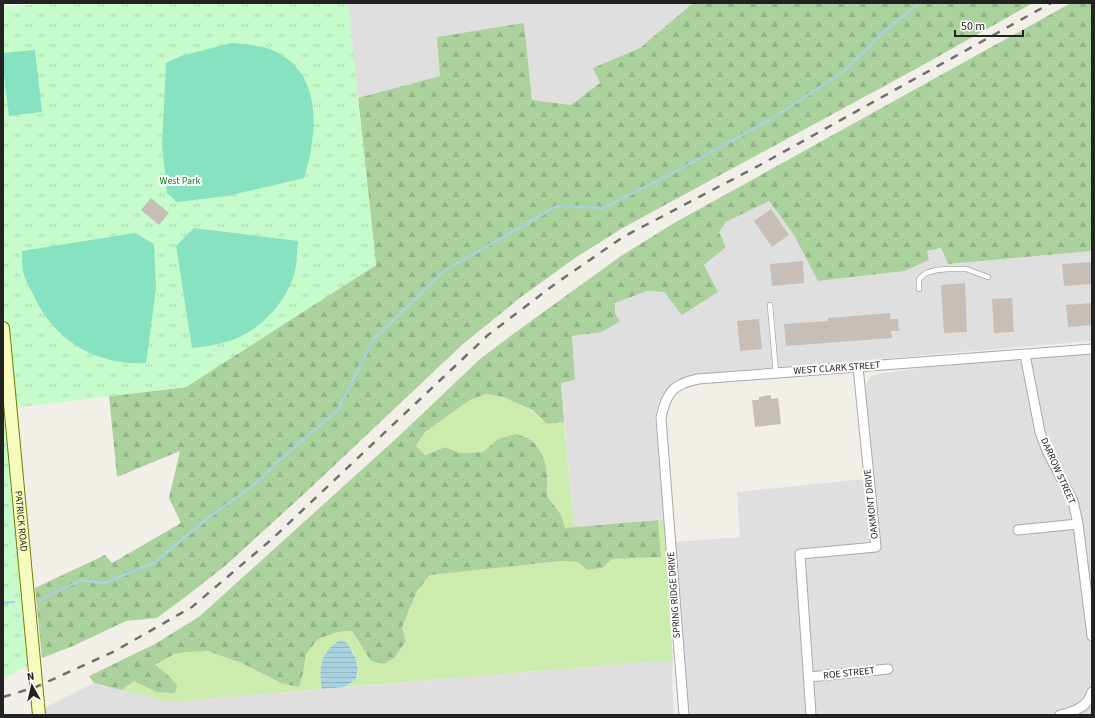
<svg xmlns="http://www.w3.org/2000/svg" width="1095" height="718" font-family="'Source Sans 3',sans-serif">
  <style>
    .residential { fill: #e0dfdf }
    .grass { fill: #ccecae }
    .forest { fill: url(#forest-firs) }
    .park { fill: url(#park-tufts) }
    .pitch { fill: #86e2c0 }
    .water { fill: url(#water-rules) }
    .lines { fill: none; stroke-linecap: round; stroke-linejoin: round }
    .stream { stroke: #a8d2e0; stroke-width: 2.5 }
    .building { fill: #c7bfb7 }
    .lane-casing { stroke: #a9a9a9; stroke-width: 6 }
    .street-casing { stroke: #a9a9a9; stroke-width: 11 }
    .secondary-casing { stroke: #708002; stroke-width: 14 }
    .lane { stroke: #fff; stroke-width: 4.5 }
    .street { stroke: #fff; stroke-width: 9 }
    .secondary { stroke: #f7fbbd; stroke-width: 12 }
    .rail { stroke: #707070; stroke-width: 2.5; stroke-dasharray: 8 8; stroke-linecap: butt }
    .labels { text-anchor: middle; dominant-baseline: central; stroke-width: 4; stroke-linejoin: round; paint-order: stroke }
    .park-label { font-size: 10px; fill: #098716; stroke: #fff }
    .street-label { font-size: 10px; fill: #222; stroke: #fff }
  </style>
  <defs>
    <pattern id="forest-firs" width="22" height="20" patternUnits="userSpaceOnUse"><rect width="22" height="20" fill="#abd29d"/><path d="M5 1l3.5 6h-7zM16 11l3.5 6h-7z" fill="#93b487"/></pattern>
    <pattern id="park-tufts" width="24" height="20" patternUnits="userSpaceOnUse"><rect width="24" height="20" fill="#c6fbcc"/><path d="M3 7l-1-3M5 7V3M7 7l1-3M15 17l-1-3M17 17v-4M19 17l1-3" fill="none" stroke="#aad7af"/></pattern>
    <pattern id="water-rules" width="6" height="5" patternUnits="userSpaceOnUse"><rect width="6" height="5" fill="#a8d2e0"/><path d="M0 2.5h6" fill="none" stroke="#90b4c0"/></pattern>
  </defs>
  <rect width="100%" height="100%" fill="#f2efe9"/>
  <path class="residential" d="M348,3h345l-53,45 -47,20 7,15 -29,22 -39,-5 -8,-77 -84,53 -82,22z
    M769,201l25,34 133,16 14,-3 7,16 144,-13v90l-394,33 -13,3 -10,4 -11,12 -6,12 -3,13 9,101 -90,9 -13,-145 14,-3 -3,-44 30,-4 18,-12 -5,-7v-10l32,-12 17,1h54l-14,-27 22,-18 -7,-15 7,-10z
    M1092,354v361h-403l-15,-173 66,-5 -3,-45 137,-14 -9,-92 6,-10 7,-2 50,-7z
    M673,660l-1,24 2,31h-629v-7l49,-25 76,19z"/>
  <path class="grass" d="M486,394c27,4 42,13 61,30l17,-2 10,106 -9,1 -4,-14 -14,-19 1,-18 -50,-39 -15,13 -24,1 -14,-6 -21,8 -8,-9 9,-14 45,-32z
    M664,519l9,141 -328,27c3,-2 8,-5 11,-8 6,-8 0,-21 -4,-29l-32,27 2,12 -152,13 -48,-12 12,-9 22,11 12,-17 -13,-9c6,-4 12,-9 18,-12 33,-14 79,14 108,29l22,-10 3,-19 12,-15 20,-7 14,-1 19,30 35,-20 -4,-14 15,-36 13,-16 132,-14 16,1 9,8 15,-2 10,-10 49,-1 -3,-37z"/>
  <path class="forest" d="M693,3h340l-110,62 -302,164 -46,29 -54,39 -58,47 -158,149 -80,73 -41,32 -27,20 -31,3 -53,25 -31,12 -7,-70 70,-33 7,8 69,-40 -12,-25 11,-47 -63,26 -8,-81 77,-9 190,-122 -18,-167 82,-22 -3,-39 87,-14 8,77 39,5 29,-22 -7,-15 47,-20z
    M1071,3h21v248l-144,13 -7,-16 -14,3 2,9 -25,11 -86,10 -24,-46 -25,-34 -43,21 -7,10 7,15 -22,18 14,27 -36,23 -18,-23 -17,-1 -32,12v10l5,8 -18,11 -30,4 3,44 -14,3 3,39 -17,2 -15,-14 -29,-13 -17,-3 -16,6 -45,32 -9,14 9,9 20,-8 14,6 24,-1 15,-13 18,-5c5,2 13,4 17,8 15,15 15,35 14,54l14,19 4,13 93,-8 3,37 -49,2 -10,9 -15,2 -9,-8 -16,-1 -132,14 -13,16 -15,36 4,14 -12,17 -10,6 -13,-3 -19,-30 -14,1 -20,7 -12,15 -3,19 -4,14 -18,-4 -39,-20 -35,-12 -23,1 -10,2 -19,11 13,10 9,10 -2,8 -19,-1 -22,-11 -12,9 -28,-7 -5,-7 66,-32 45,-28 199,-180 81,-77 29,-22 112,-81 53,-33z"/>
  <path class="park" d="M52,3h296l28,262 -190,122 -181,22 22,257 -24,13v-672z"/>
  <path class="pitch" d="M231,43c13,1 26,2 39,6 8,3 15,8 21,13 32,29 24,80 13,116l-77,18 -50,6 -10,-9 -5,-47 4,-83 15,-7z
    M35,50l7,62 -33,4 -6,-49v-14z
    M194,228l104,13c-1,11 -1,23 -4,34 -9,30 -38,59 -68,67 -11,3 -23,5 -34,6l-16,-102z
    M135,233l19,11 2,44 -10,75c-51,3 -94,-24 -114,-71 -3,-5 -6,-11 -8,-17 -2,-7 -2,-16 -2,-24z"/>
  <path class="water" d="M340,640l7,3 9,16 2,11 -2,9 -11,8 -23,2c-4,-19 -1,-38 18,-49z"/>
  <g class="lines">
    <path class="stream" d="M40,600l41,-20 23,3 50,-20 54,-45 51,-37 17,-18 62,-53 35,-70 71,-69 113,-65 46,2 70,-35 98,-54 72,-47 42,-41 34,-28
      M3,603l11,-1"/>
  </g>
  <path class="building" d="M151,198l18,15 -10,12 -18,-15z
    M771,209l18,26 -17,12 -18,-26z
    M803,261l1,22 -32,3 -2,-22z
    M1092,262v22l-28,2 -2,-22z
    M965,283l2,49 -23,1 -3,-48z
    M1012,298l2,34 -20,1 -2,-34z
    M1092,303v22l-24,2 -2,-22z
    M890,313v6h8l1,12h-8l1,7 -106,8 -2,-22 44,-3v-3z
    M759,319l3,30 -22,2 -3,-30z
    M771,395v4l7,-1 3,26 -26,3 -3,-27h7v-3z"/>
  <g class="lines">
    <defs>
      <path id="lane" d="M919,289v-10l7,-6 11,-3 11,-1h18l22,8
        M770,305l6,68"/>
      <path id="street" d="M1025,355l15,77 7,19 26,50 5,23 14,112
        M1018,530l60,-6
        M810,677l78,-8
        M684,715l-23,-297c5,-25 12,-34 37,-39l394,-30
        M811,715l-11,-161 76,-7 -18,-180
        M1060,715c14,-3 28,-8 32,-23"/>
      <g id="secondary">
        <path id="s1" d="M3,328l36,387"/>
      </g>
    </defs>
    <use href="#lane" class="lane-casing"/>
    <use href="#street" class="street-casing"/>
    <use href="#secondary" class="secondary-casing"/>
    <use href="#lane" class="lane"/>
    <use href="#street" class="street"/>
    <use href="#secondary" class="secondary"/>
    <path class="rail" d="M3,697l33,-10 79,-36 77,-44 80,-68 216,-204 67,-51 68,-47 137,-72 291,-162"/>
  </g>
  <g class="labels">
    <g class="park-label">
      <text x="180" y="181">West Park</text>
    </g>
    <g class="street-label">
      <text transform="translate(837 368) rotate(-4)">WEST CLARK STREET</text>
      <text transform="translate(1058 471) rotate(66)">DARROW STREET</text>
      <text transform="translate(871 504) rotate(-96)">OAKMONT DRIVE</text>
      <text stroke="none"><textPath href="#s1" startOffset="194">PATRICK ROAD</textPath></text>
      <text transform="translate(674 595) rotate(-94)">SPRING RIDGE DRIVE</text>
      <text transform="translate(849 673) rotate(-6)">ROE STREET</text>
    </g>
  </g>
  <rect width="1095" height="718" fill="none" stroke="#222222" stroke-width="8"/>
  <g transform="translate(32 686) rotate(352)" stroke="#ffffff" stroke-width="3" paint-order="stroke">
  <path d="M0-3L7 15L0 10L-7 15Z" fill="#222222"/>
  <text y="-6" font-size="11" font-weight="bold" text-anchor="middle" fill="#222222">N</text>
  </g>
  <path d="M955 30v6h68v-6" fill="none" stroke="#222222" stroke-width="2"/>
  <text x="961" y="30" font-size="12" fill="#222222" stroke="#ffffff" stroke-width="3" paint-order="stroke">50 m</text>
</svg>
